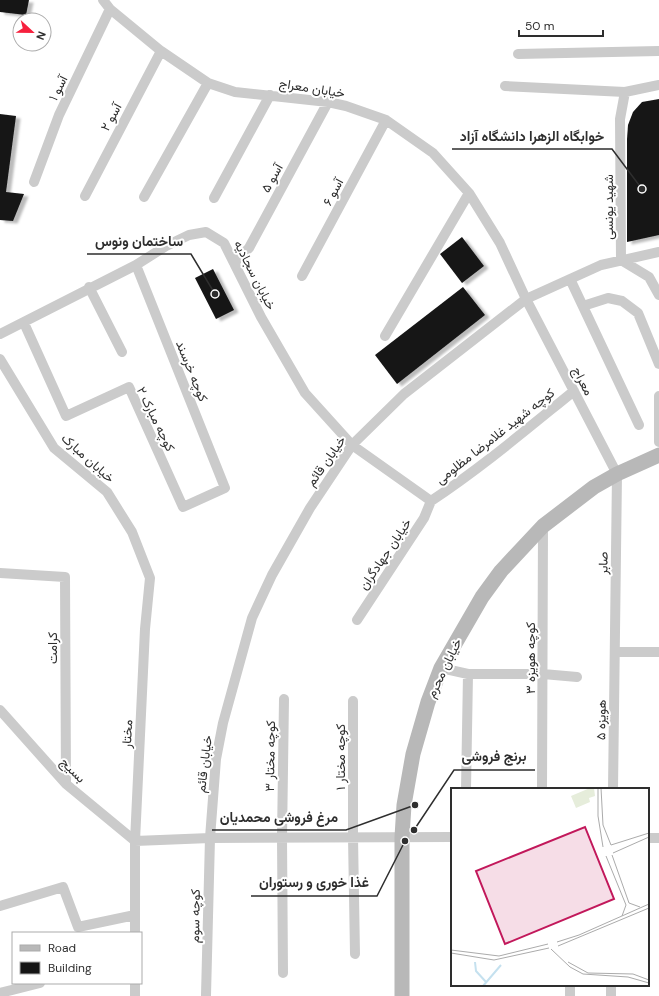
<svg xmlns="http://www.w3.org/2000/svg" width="659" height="996" font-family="'DM Sans',Vazirmatn,sans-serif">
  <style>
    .building { fill: #151515; filter: url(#shadow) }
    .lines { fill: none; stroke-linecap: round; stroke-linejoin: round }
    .street { stroke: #cbcbcb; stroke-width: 10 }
    .secondary { stroke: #b8b8b8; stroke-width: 15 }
    .labels { text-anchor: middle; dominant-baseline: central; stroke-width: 4; stroke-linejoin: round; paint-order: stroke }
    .street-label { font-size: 13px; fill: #2e2e2e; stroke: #fff }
    .inset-river { fill: none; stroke: #c5e1ef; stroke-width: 2 }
    .inset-road { fill: none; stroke: #ababab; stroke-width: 1 }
    .view { fill: #c2185b; fill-opacity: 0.15; stroke: #c2185b; stroke-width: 2 }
    .inset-edge { fill: none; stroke: #2e2e2e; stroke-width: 2 }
    .leader { fill: none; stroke: #2e2e2e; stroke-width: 1.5 }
    .callout-dot { fill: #2e2e2e; stroke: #fff; stroke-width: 1.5 }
    .callout-label { font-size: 14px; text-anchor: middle; font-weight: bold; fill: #2e2e2e; stroke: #fff; stroke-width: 4; stroke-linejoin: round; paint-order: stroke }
  </style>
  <defs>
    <filter id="shadow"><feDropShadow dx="4.5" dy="2.5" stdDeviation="1" flood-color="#0004"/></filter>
  </defs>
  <rect width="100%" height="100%" fill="#fff"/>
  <path class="building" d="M0,0h29l-3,15 -26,-3z
    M659,99v136l-32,7v-103l1,-14 5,-13 9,-10z
    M0,114l16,2 -10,76 18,2 -11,27 -13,-1z
    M462,237l22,29 -22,17 -22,-29z
    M213,269l21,41 -18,9 -21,-41z
    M463,287l22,28 -88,69 -22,-29z"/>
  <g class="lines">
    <path class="street" d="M103,0l7,9 51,42 47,32 27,9 93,10 18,4 40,14 47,33 36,40 31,50 26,56 91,175 -4,315
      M518,54l141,-3
      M659,85l-34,7 -5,27 1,141 28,17 10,18
      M505,86l120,6
      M34,182l25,-67 51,-106
      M85,196l76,-145
      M144,197l64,-114
      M214,198l56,-103
      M234,263l15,-15 79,-146
      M302,276l84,-156
      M570,279l69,146
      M89,287l33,65
      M583,306l25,-8 14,3 16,12 21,51
      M24,323l42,93 63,-29 54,120 42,-19 -89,-223
      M0,334l136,-69 30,-19 23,-11 17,-3 18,11 37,74 44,76 47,52 79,56
      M385,336l84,-143
      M0,359l54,89 53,44 25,40 18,46 -5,51 -10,212v92
      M659,396v46
      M431,501c50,-33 96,-72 143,-110
      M0,573l65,4 1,207
      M357,620l67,-102 7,-17
      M615,652h44
      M441,668l27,6h75l34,3
      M353,701v136l2,117
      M0,710l66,74 69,57
      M466,789l2,-115
      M542,789l1,-263
      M648,838h11
      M135,841l75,-3 242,-1
      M0,906l63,-19 15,40 57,-12
      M283,973l-1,-135 2,-139
      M0,993l40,-10
      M206,995l4,-157 6,-79 7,-36 29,-105 20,-43 38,-67 42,-63 52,-51 122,-95 75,-34 58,-13
      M135,996v-13
      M570,996v-11
      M611,996v-11"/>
    <path class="secondary" d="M402,996v-159l2,-32 9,-51 15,-52 13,-34 41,-71 19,-26 42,-45 51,-39 23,-13 42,-19"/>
  </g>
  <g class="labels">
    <g class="street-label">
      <text transform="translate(58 88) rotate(-64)">آسو ۱</text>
      <text transform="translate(312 88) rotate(9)">خیابان معراج</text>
      <text transform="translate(111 117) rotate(-62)">آسو ۲</text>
      <text transform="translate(272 178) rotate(-61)">آسو ۵</text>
      <text transform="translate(333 192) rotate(-62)">آسو ۶</text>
      <text transform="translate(608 207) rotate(-90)">شهید یونسی</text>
      <text transform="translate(255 275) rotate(63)">خیابان سجادیه</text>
      <text transform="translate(192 371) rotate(68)">کوچه خرسند</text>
      <text transform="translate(583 381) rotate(63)">معراج</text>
      <text transform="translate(156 419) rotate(64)">کوچه مبارک ۲</text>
      <text transform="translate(495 436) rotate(-38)">کوچه شهید غلامرضا مظلومی</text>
      <text transform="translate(88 458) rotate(42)">خیابان مبارک</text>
      <text transform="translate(326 461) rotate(-55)">خیابان قائم</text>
      <text transform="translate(385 554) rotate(-56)">خیابان جهادگران</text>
      <text transform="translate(603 563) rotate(-89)">صابر</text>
      <text transform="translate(52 648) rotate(-90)">کرامت</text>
      <text transform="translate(530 658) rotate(-90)">کوچه هویزه ۳</text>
      <text transform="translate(444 668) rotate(-64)">خیابان محرم</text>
      <text transform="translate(601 720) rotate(-89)">هویزه ۵</text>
      <text transform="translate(127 734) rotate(-87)">مختار</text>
      <text transform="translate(270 756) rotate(-89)">کوچه مختار ۳</text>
      <text transform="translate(340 757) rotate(-90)">کوچه مختار ۱</text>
      <text transform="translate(204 764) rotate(-83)">خیابان قائم</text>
      <text transform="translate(73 770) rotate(45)">بسیج</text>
      <text transform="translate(195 916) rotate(-89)">کوچه سوم</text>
    </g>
  </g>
  <g transform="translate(451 788)">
    <rect width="198" height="198" fill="#fff"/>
    <path d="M139,0h4l1,8 -6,2 1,4 -14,6 -5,-12z" fill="#e6eddb"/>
    <path class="inset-river" d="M24,174l1,9 10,11M32,198l18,-21"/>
    <path class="inset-road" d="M147,0v28l5,31M150,0l2,37 8,20 38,-12M162,65l36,-16M161,67l17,48 11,4M155,68l20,49 -4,11M106,154l22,-7 70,-31M107,158l91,-38M100,161l19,18 13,7 45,3 21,6M0,162l48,6 49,-12M0,165l43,7 55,-12M117,174l20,11 45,1 16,6"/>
    <path class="view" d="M134,39l29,72 -109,45 -29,-73z"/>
    <rect width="198" height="198" class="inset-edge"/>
  </g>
  <path class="leader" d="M642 189L612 149H452M215 294L191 254H87M414 830L454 770H535M415 805L346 830H212M405 841L377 896H251"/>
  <g class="callout-dot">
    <circle cx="642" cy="189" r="4"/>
    <circle cx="215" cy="294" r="4"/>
    <circle cx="414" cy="830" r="4"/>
    <circle cx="415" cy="805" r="4"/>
    <circle cx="405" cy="841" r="4"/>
  </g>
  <g class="callout-label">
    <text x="532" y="141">خوابگاه الزهرا دانشگاه آزاد</text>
    <text x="139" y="246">ساختمان ونوس</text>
    <text x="494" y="761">برنج فروشی</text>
    <text x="279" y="822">مرغ فروشی محمدیان</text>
    <text x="314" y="887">غذا خوری و رستوران</text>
  </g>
  <rect x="12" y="932" width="130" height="52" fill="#ffffff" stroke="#ababab"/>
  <rect x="20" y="945" width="20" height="6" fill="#b8b8b8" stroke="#ababab"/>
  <text x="48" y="952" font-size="12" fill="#2e2e2e">Road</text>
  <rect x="20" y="962" width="20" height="12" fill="#151515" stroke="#ababab"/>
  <text x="48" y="972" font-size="12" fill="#2e2e2e">Building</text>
  <g transform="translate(32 32) rotate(112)"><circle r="19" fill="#ffffff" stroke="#ababab"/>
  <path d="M0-3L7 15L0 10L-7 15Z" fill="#f6203d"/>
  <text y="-6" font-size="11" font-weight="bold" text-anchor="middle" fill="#2e2e2e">N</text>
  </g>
  <path d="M519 30v6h84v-6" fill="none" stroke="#2e2e2e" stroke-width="2"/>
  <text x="525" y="30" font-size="12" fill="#2e2e2e" stroke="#ffffff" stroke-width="3" paint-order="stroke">50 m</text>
</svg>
